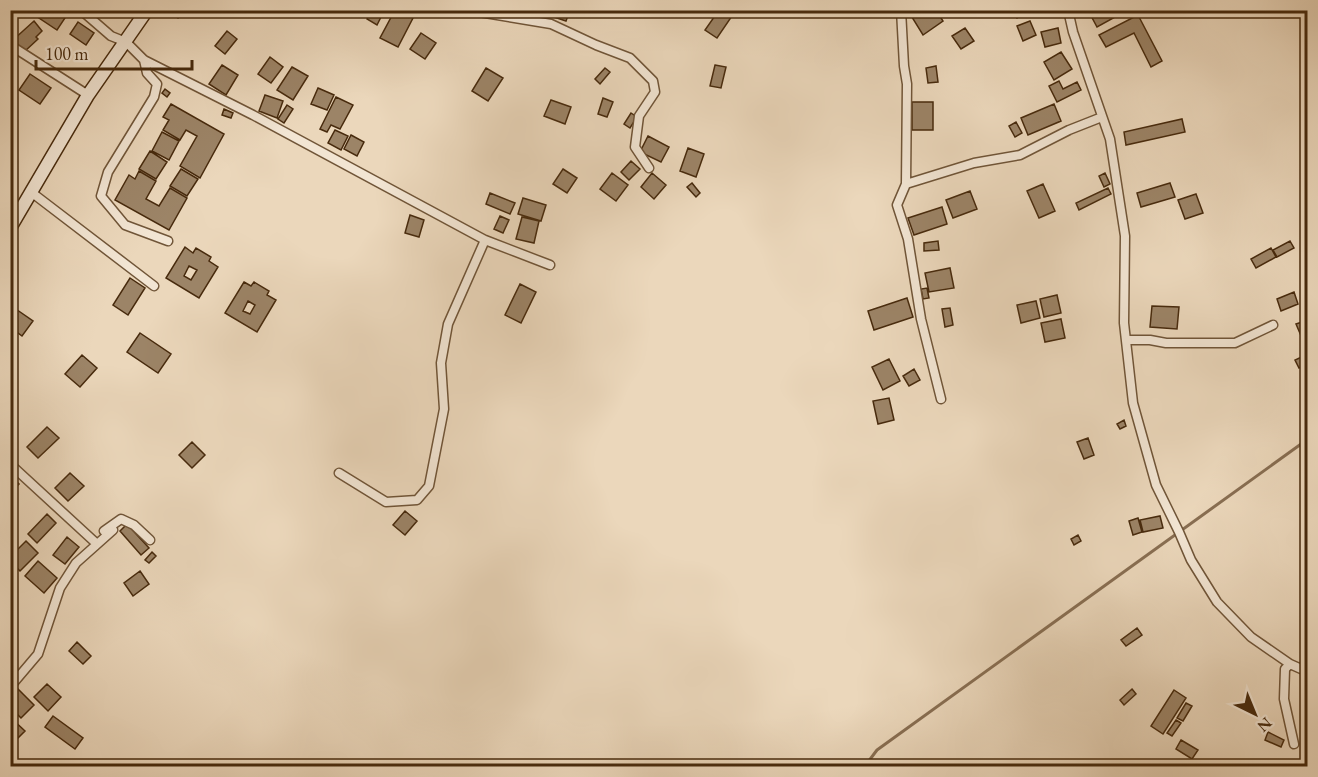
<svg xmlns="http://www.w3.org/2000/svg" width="1318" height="777" font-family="'EB Garamond',serif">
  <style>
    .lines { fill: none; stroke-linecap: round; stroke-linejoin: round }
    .stream { stroke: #886e52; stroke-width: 3 }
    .building { fill: #9c8467; stroke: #472a0d; stroke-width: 1.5; fill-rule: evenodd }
    .street-casing { stroke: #705538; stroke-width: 11 }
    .secondary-casing { stroke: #472a0d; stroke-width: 15 }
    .street { stroke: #f2e5d3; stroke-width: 8 }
    .secondary { stroke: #f2e5d3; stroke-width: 12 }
  </style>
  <rect width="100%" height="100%" fill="#ebd7bb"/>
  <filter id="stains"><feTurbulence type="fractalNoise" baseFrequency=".00333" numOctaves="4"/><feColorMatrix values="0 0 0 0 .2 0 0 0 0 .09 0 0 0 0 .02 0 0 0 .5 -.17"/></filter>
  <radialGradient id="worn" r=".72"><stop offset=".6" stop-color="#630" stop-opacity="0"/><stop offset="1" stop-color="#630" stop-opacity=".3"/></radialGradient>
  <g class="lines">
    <path class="stream" d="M865,766l12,-16 431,-311"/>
  </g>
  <path class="building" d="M40,10h21l6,5 -10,15 -21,-14z
    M172,10h10l-4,8 -8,-5z
    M248,10h15l-4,7z
    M371,10l12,3 -6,12 -10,-6z
    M395,10h4l14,8 -15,29 -18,-9z
    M553,10h17l-4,11 -15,-5z
    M719,10h5l8,6 -15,22 -12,-8z
    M915,10h21l7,11 -20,14 -13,-21z
    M1013,10h17l-13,8z
    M1092,10h22l3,6 -20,11 -8,-15z
    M1138,15l24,46 -11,6 -17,-34 -28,14 -7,-12z
    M34,21l8,10 -6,6 2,2 -14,13 -11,-12z
    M1030,21l6,14 -13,6 -6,-15z
    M78,22l16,11 -8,12 -16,-11z
    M965,28l9,13 -13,8 -9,-13z
    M1058,28l3,15 -16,4 -4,-15z
    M227,31l10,8 -12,15 -10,-8z
    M421,33l15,10 -11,16 -15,-10z
    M1061,52l11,17 -18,11 -10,-18z
    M270,57l13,10 -12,16 -13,-9z
    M222,65l16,10 -12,20 -17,-11z
    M715,65l11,2 -5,21 -11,-2z
    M936,66l2,16 -10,1 -2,-15z
    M292,67l16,9 -15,24 -16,-10z
    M486,68l17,10 -15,23 -16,-10z
    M605,68l5,4 -10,12 -5,-5z
    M30,74l21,14 -11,16 -21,-14z
    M1059,81l4,8 14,-7 4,8 -24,12 -8,-16z
    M318,88l16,7 -7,15 -16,-6z
    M165,89l5,4 -3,4 -5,-4z
    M265,95l18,6 -6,17 -18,-7z
    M336,97l17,8 -13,24 -9,-4 -4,7 -7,-3z
    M603,98l10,4 -6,15 -9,-3z
    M551,100l20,7 -6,17 -21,-8z
    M912,102h21v28h-21z
    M171,104l53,30 -24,44 -20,-12 17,-30 -11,-6 -6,10 -17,-10 6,-10 -6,-3z
    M1054,104l7,17 -33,14 -7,-17z
    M287,105l6,4 -9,14 -6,-4z
    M224,109l9,4 -2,5 -9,-3z
    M631,113l6,4 -7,11 -6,-4z
    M1182,119l3,13 -59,13 -2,-13z
    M1016,122l6,11 -7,4 -6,-11z
    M335,130l13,6 -7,14 -13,-7z
    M162,132l17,9 -10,19 -17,-9z
    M351,135l13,7 -7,14 -13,-7z
    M648,136l21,11 -8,15 -21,-10z
    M688,148l16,6 -8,23 -16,-6z
    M150,151l17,11 -11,17 -17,-10z
    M631,161l9,8 -11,11 -8,-8z
    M181,169l17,10 -11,17 -17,-10z
    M563,169l14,9 -10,15 -14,-9z
    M139,171l17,10 -10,18 13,7 11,-18 17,10 -18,32 -54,-30 14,-25 6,4z
    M612,173l16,12 -12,16 -16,-12z
    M652,173l14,12 -12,14 -13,-12z
    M1105,173l5,11 -6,3 -5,-11z
    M11,176l6,4 -7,10v-14z
    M692,183l8,10 -4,4 -9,-10z
    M1170,183l5,14 -34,10 -4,-14z
    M1043,184l12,27 -16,7 -12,-27z
    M1108,188l3,6 -32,16 -3,-7z
    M970,191l7,18 -24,9 -7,-18z
    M490,193l25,10 -5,11 -24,-10z
    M1196,194l7,19 -18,6 -7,-19z
    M523,198l23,7 -5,16 -23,-7z
    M942,207l5,17 -33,11 -6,-17z
    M410,215l14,5 -5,17 -14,-4z
    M500,216l9,4 -6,13 -9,-4z
    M522,217l17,4 -5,22 -18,-4z
    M938,241l1,9 -15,1v-8z
    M1290,241l4,7 -17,9 -4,-7z
    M185,247l8,6 3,-5 15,9 -2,4 9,6 -19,31 -33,-20zM189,266l8,4 -6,10 -7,-4z
    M1271,248l5,9 -20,11 -5,-9z
    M950,268l4,20 -25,4 -4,-19z
    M130,278l15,10 -17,27 -15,-10z
    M244,282l7,4 3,-4 15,9 -2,4 9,5 -19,32 -32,-19zM248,301l7,4 -5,9 -7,-3z
    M520,284l16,8 -15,31 -16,-8z
    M927,288l2,10 -6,1 -2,-10z
    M1294,292l4,12 -17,7 -4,-12z
    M1057,295l4,18 -17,4 -4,-18z
    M907,298l6,19 -39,13 -6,-19z
    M1036,301l4,17 -19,5 -4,-18z
    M10,305l23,16 -11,15 -12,-9z
    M1152,306l27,1 -2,22 -27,-2z
    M950,308l3,17 -8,2 -3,-18z
    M1061,319l4,19 -20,4 -4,-19z
    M1308,320v16l-6,2 -6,-14z
    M140,333l31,21 -13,19 -31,-21z
    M1308,354v10l-9,4 -4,-8z
    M82,355l15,13 -17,19 -15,-13z
    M889,359l11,22 -17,9 -11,-23z
    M914,369l6,11 -11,6 -6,-10z
    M889,398l5,22 -16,4 -5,-23z
    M1124,420l2,6 -6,3 -3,-5z
    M47,427l12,11 -21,20 -11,-11z
    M1088,438l6,17 -10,4 -7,-17z
    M192,442l13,13 -13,13 -13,-13z
    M70,473l14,13 -16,15 -13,-13z
    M10,475l9,9 -9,9z
    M405,511l12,10 -12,14 -12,-10z
    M47,514l9,9 -19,20 -9,-9z
    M1160,516l3,12 -20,4 -3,-12z
    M1138,518l4,14 -9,3 -4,-14z
    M127,524l22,24 -8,7 -21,-24z
    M1078,535l3,6 -7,4 -3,-6z
    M67,537l12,10 -14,17 -12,-9z
    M26,541l12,12 -18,18 -10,-10v-4z
    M152,552l4,4 -7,7 -4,-3z
    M38,561l19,17 -13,15 -19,-17z
    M140,571l9,13 -16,12 -9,-13z
    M1137,628l5,7 -16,11 -5,-6z
    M77,642l14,14 -8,8 -14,-13z
    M47,684l14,13 -13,14 -14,-14z
    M17,688l17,17 -13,13 -11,-11v-13z
    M1132,689l4,5 -12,11 -4,-5z
    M1174,690l12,8 -23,36 -12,-8z
    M1186,703l6,3 -9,15 -6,-3z
    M53,716l30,22 -8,11 -30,-22z
    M10,717l15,14 -14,14 -1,-1z
    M1176,720l5,3 -9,13 -5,-3z
    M1268,732l16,8 -3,7 -16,-7z
    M1181,740l17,10 -6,9 -16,-10z"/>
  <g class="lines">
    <defs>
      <path id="street" d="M81,10l30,26 15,6 18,18 109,55 232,125 65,25
        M467,10l84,14 45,21 34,13 23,23 2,11 -16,24 -4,31 14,21
        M901,10l3,56 3,18 -1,100 -9,21 11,34 13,80 20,80
        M1068,10l5,22 37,107 15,97 -1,87 9,80 23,82 23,47 12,28 26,42 34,35 39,27 18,8
        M10,45l78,50
        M144,60l3,13 10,11 -3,13 -46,75 -7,24 24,29 43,16
        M906,184l68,-21 46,-8 49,-25 33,-13
        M31,192l123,94
        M1126,340h24l16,3h69l38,-18
        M10,464l87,80
        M339,473l47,29 31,-2 12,-14 15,-77 -3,-46 7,-39 37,-84
        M104,531l17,-12 13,6 16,15
        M1290,664l-5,5 -1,30 10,45
        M10,687l28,-33 22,-66 16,-25 37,-33"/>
      <path id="secondary" d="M10,228l78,-133 59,-85"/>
    </defs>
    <use href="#street" class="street-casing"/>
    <use href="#secondary" class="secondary-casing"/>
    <use href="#street" class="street"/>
    <use href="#secondary" class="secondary"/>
  </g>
  <rect width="1318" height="777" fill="none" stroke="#ebd7bb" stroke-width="36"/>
  <rect x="12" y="12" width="1294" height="753" fill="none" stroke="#472a0d" stroke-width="3"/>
  <rect x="18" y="18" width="1282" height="741" fill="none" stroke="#472a0d" stroke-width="1.5"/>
  <g transform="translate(1255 714) rotate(137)" stroke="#f2e5d3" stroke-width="4.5" paint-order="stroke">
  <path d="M0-4.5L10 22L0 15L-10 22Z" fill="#472a0d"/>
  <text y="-9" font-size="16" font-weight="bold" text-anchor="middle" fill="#472a0d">N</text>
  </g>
  <path d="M36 60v9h156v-9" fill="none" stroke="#472a0d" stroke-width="3"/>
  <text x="45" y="60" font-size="18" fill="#472a0d" stroke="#f2e5d3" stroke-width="4.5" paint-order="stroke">100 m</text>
  <rect width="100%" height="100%" filter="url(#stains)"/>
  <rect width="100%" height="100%" fill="url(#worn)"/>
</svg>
